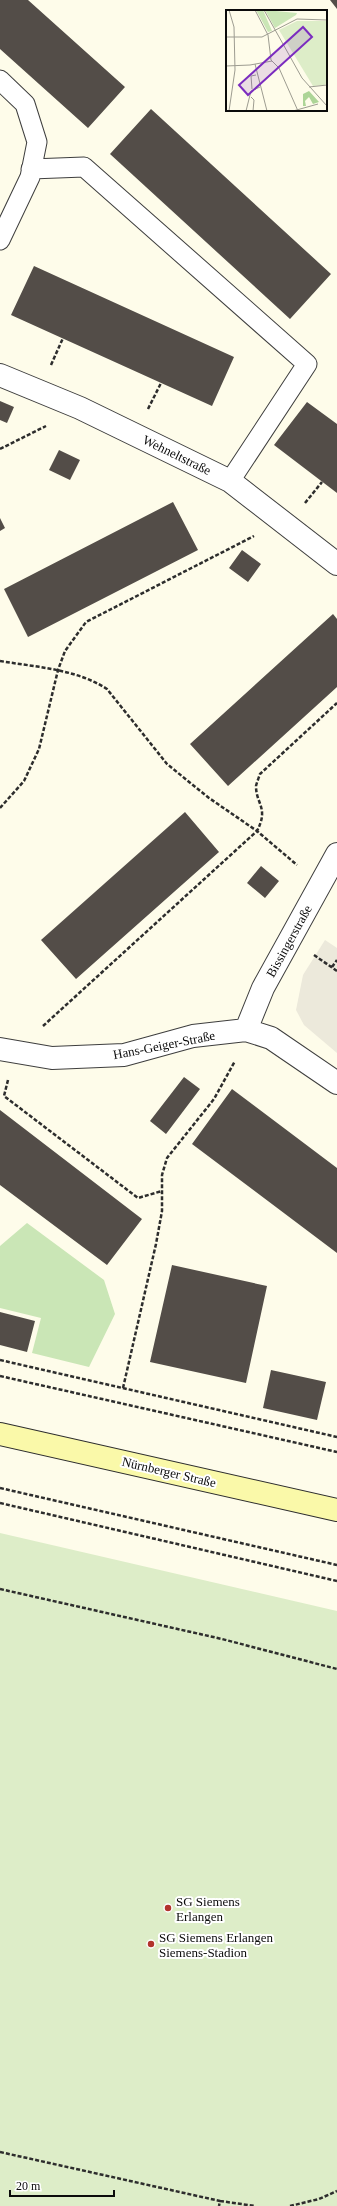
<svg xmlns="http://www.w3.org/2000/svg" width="337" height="2206" font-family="'Times New Roman',serif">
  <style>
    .green { fill: #cae6b6 }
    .pitch { fill: #ddedc8 }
    .plaza { fill: #ece9db }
    .building { fill: #534d48 }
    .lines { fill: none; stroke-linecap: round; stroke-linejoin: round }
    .lane-casing { stroke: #3e3e3e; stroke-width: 21 }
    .street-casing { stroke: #3e3e3e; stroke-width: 24 }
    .secondary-casing { stroke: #2d2d2d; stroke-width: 24 }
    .path { stroke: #2d2d2d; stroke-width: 2.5; stroke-dasharray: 4 2; stroke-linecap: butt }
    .lane { stroke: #fff; stroke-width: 19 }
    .street { stroke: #fff; stroke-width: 22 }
    .secondary { stroke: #faf9a9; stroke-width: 22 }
    .poi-dot { fill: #b2332c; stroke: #fff; stroke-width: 1.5 }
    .labels { text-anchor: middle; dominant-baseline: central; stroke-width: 4; stroke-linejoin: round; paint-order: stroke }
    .street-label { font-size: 13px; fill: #0b0b0b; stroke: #fff }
    .poi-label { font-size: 13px; fill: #0b0b0b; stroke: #fff; text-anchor: start }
    .inset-road { fill: none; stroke: #9d9c91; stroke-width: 1 }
    .view { fill: #7b2cbf; fill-opacity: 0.15; stroke: #7b2cbf; stroke-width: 2 }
    .inset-edge { fill: none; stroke: #0b0b0b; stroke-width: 2 }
  </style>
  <rect width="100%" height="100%" fill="#fefcea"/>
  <path class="green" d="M27,1223l77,57 11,34 -26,53 -57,-14 9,-35 -41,-10v-62z"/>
  <path class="pitch" d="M0,1533l337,78v595h-337z"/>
  <path class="plaza" d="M325,940l12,8v105l-33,-28 -8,-15 7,-35z"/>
  <path class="building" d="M0,0h28l97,87 -37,41 -88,-79z
    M330,0h7v9z
    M151,109l180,165 -41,45 -180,-165z
    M34,266l200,91 -22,49 -201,-91z
    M0,401l14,6 -7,16 -7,-3z
    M307,402l30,22v69l-63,-48z
    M59,450l21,10 -10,20 -21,-10z
    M173,502l25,48 -170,87 -24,-48z
    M0,518l5,10 -5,3z
    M242,550l19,14 -13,18 -19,-14z
    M333,614l4,5v68l-109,99 -38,-42z
    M185,812l34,40 -143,127 -35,-39z
    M261,866l18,15 -14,17 -18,-15z
    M184,1077l16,12 -34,45 -16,-13z
    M232,1089l105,79v85l-145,-109z
    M0,1110l142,109 -35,46 -107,-80z
    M172,1265l95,21 -21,97 -96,-21z
    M0,1312l35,9 -8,31 -27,-7z
    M271,1370l55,12 -9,38 -54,-12z"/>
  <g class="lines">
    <defs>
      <path id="lane" d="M0,80l25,24 12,38 -7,35 -30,63
        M31,169l53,-2 223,197 -77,117"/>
      <path id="street" d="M0,375l80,33 150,73 107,83
        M246,1030l17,-42 74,-134
        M0,1049l52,9 72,-3 69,-19 53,-6 25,8 66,45"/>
      <path id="secondary" d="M0,1434l337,76"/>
    </defs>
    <use href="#lane" class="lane-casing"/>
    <use href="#street" class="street-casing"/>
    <use href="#secondary" class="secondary-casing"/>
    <path class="path" d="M51,365l12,-27
      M148,409l13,-26
      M0,449l46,-23
      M305,503l17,-21
      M0,661c36,6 76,8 107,28l60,75 42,34 48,33 40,34
      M0,808l24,-27 15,-32 19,-79 7,-19 21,-29 168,-86
      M314,955l23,16
      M332,967l5,-7
      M43,1026l214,-195c12,-23 -1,-27 -1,-45 1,-4 3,-9 4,-12l77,-71
      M8,1080l-4,16 134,102 24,-7
      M0,1360l337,77
      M0,1376l337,76
      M123,1388l33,-144 6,-33v-36l5,-17 47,-59 21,-38
      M0,1488l337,77
      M0,1503l337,78
      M0,1589l222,50 115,30
      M0,2152l220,49 -1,5
      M220,2201l35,5
      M290,2206l29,-7 18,-8"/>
    <use href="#lane" class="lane"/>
    <use href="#street" class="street"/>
    <use href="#secondary" class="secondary"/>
  </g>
  <g class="poi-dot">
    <circle cx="168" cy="1908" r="4"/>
    <circle cx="151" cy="1944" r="4"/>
  </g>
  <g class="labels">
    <g class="street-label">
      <text transform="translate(177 455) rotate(26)">Wehneltstraße</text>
      <text transform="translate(289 941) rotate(-61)">Bissingerstraße</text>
      <text transform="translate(164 1045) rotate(-11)">Hans-Geiger-Straße</text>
      <text transform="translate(169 1472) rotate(13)">Nürnberger Straße</text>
    </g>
    <g class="poi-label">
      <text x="176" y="1901">SG Siemens<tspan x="176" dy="15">Erlangen</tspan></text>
      <text x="159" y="1937">SG Siemens Erlangen<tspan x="159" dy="15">Siemens-Stadion</tspan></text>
    </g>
  </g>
  <g transform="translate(226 10)">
    <rect width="101" height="101" fill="#fefcea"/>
    <path d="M30,0h7l9,21 -4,1zM39,0l32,3 -1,2 -21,13z" fill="#cae6b6"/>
    <path d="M83,81l10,11 -6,2 -4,-7 -4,4 1,5h-3v-12z" fill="#add597"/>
    <path d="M71,11h30v62l-3,2 -11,1 -34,-56z" fill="#ddedc8"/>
    <path class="inset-road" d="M29,0l13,25 3,25 8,8 19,43M38,0l38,68 25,28M0,27h36l35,-18 30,1M29,54l12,47M0,56l24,-1 22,-4M83,77l18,-2M26,79l-1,-13 5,-1M25,87l3,3 -1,11M3,101l6,-41 -1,-43 -5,-17M20,101l5,-20 9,-4M67,101l25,-7"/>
    <path class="view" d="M77,17l9,10 -64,58 -9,-10z"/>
    <rect width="101" height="101" class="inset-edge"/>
  </g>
  <path d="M10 2190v6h104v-6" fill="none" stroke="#0b0b0b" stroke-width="2"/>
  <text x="16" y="2190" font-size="12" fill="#0b0b0b" stroke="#ffffff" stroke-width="3" paint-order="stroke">20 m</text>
</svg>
